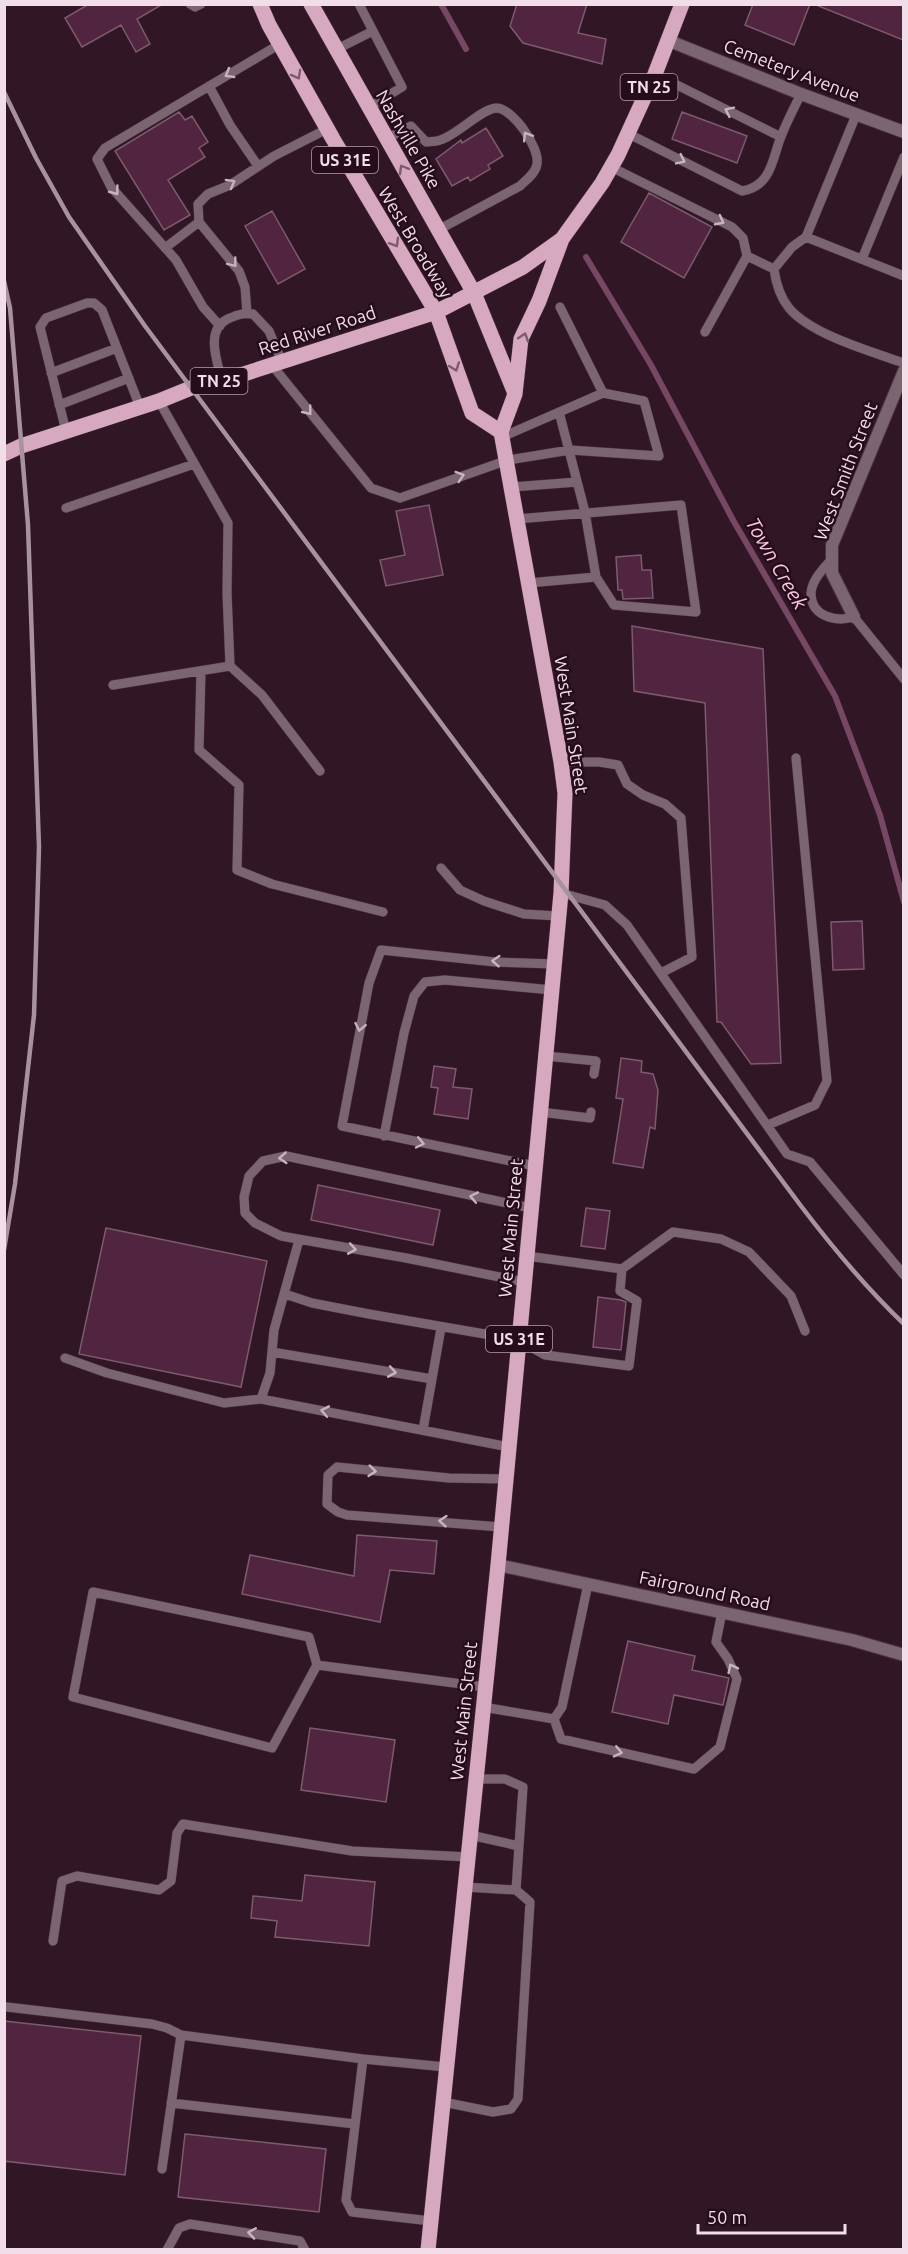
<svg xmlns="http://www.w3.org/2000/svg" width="908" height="2254" font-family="Ubuntu,sans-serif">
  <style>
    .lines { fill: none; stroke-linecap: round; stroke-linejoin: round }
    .stream { stroke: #774863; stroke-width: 6 }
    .building { fill: #51253f; stroke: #7b5b6c; stroke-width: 1.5 }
    .service-casing { stroke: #4c3240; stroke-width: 10 }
    .minor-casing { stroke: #4c3240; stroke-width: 14 }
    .primary-casing { stroke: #4c3240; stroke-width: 16 }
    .service { stroke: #7b6570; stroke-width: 9 }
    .minor { stroke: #7b6570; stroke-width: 12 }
    .primary { stroke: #d7a9c1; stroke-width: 15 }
    .rail { stroke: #a8929e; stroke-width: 4.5 }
    .oneway { stroke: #c8b4be }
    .oneway2 { stroke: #7f5b6e }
    .labels { text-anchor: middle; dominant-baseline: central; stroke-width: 5; stroke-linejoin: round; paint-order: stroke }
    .shield { fill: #270d1c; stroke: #b49fab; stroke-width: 1.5 }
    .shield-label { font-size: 16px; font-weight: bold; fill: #f1dee8 }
    .street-label { font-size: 18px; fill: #f1dee8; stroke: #270d1c }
    .water-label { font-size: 20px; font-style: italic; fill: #f9c9e2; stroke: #270d1c }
  </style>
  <rect width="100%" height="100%" fill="#311625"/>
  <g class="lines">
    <path class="stream" d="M441,4l25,45
      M586,257l65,108 82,155 102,176 45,119 24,87"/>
  </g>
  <path class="building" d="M89,4h74l-26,15 13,25 -14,8 -15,-27 -39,22 -17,-29z
    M517,4h70l-9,29 28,6 -4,25 -79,-21 -13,-17z
    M753,4h57l-16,41 -49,-20z
    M816,4h87v36l-87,-35z
    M179,112l6,8 7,-4 16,26 -9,6 6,9 -37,23 22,35 -26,15 -49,-79z
    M682,112l65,24 -10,27 -65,-24z
    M486,128l17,28 -15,9 2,4 -20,12 -2,-4 -16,9 -16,-27 25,-19 1,3z
    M649,193l63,34 -28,51 -63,-36z
    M272,211l33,58 -27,15 -33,-58z
    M429,505l14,70 -57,11 -6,-26 25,-5 -9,-44z
    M641,555l1,15h9l2,28 -30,1 -1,-9h-4l-2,-33z
    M632,626l131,23 18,414 -30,1 -30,-42h-4l-12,-319 -71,-12z
    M862,921l2,48 -31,1 -2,-48z
    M621,1058l21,3 -1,11 12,2 5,16 -3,39 -5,-2 -7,41 -30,-5 10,-64 -7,-1z
    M434,1066l22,3 -3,18 19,2 -4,30 -34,-5 4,-26 -7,-1z
    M318,1185l122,25 -7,35 -122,-25z
    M586,1208l24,3 -5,38 -24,-3z
    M106,1228l161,33 -26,126 -162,-33z
    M598,1297l23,3 5,2 -5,48 -28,-3z
    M357,1535l80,6 -3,33 -44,-4 -10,52 -138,-28 8,-39 104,21z
    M628,1641l67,15 -3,14 37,8 -6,27 -49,-10 -6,29 -56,-12z
    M310,1728l85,12 -9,62 -85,-12z
    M305,1875l70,7 -6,64 -94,-9 2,-16 -26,-3 2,-22 49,5z
    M4,2021l137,15 -16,139 -121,-14z
    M185,2134l141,15 -7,63 -141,-15z"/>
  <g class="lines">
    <defs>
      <path id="service" d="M190,4l5,3 6,-3
        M359,4l43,83 -34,21
        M337,49l36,-18
        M655,74l126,63
        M209,86l21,39 28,41
        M856,115l-50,122 98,39
        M629,134l113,57c27,-4 30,-28 37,-49 6,-17 14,-32 22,-48
        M386,139l25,-13 15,16c5,-1 10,0 14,-2 16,-4 41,-31 56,-32 17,0 44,40 41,56 -1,9 -11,16 -17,22l-82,44
        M611,167l121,60 11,11 4,18
        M165,248l34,-26
        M862,259l42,-102
        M774,269c2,15 6,28 15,39 21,26 83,44 115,55
        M247,313l-2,-26 -6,-16 -40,-49 -1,-18 10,-10 22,-9 44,-29 53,-27
        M220,326l-17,-19 -27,-47 -65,-73 -14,-28 8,-11 175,-104
        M705,332l42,-76 27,13 18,-22 14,-10
        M272,365l99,123 29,10 108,-38 62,-10 89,6 -15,-55 -41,-8
        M51,373l66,-25
        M222,381c-5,-20 -18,-53 8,-63 9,-4 14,-5 23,-4l16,17 13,31
        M59,405l70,-27
        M66,431l-26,-104 6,-9 41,-15h7l8,7 38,97
        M502,437l101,-44 -43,-86
        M512,487l65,-5
        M66,508l128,-44
        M517,519l164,-14 15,107 -82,-7 -18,-28
        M831,560c-8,9 -19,20 -20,33 0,24 25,29 43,24l50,62
        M528,583l68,-6 -11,-65 -26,-100
        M230,666l32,29 58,76
        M201,671l-2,79 40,35 -2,85 35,14 111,28
        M113,685l117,-19 -3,-73 1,-70 -69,-122
        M561,762h38l19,3 9,19 16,11 22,9 16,14 11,139 -31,16
        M441,868l19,22 24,11 40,13 34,2
        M561,893l44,12 22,20 160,229 23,8 94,113
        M546,1056l50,5 -2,13
        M540,1112l50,6 1,-6
        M768,1125l47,-20 12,-24 -31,-323
        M384,1136l20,-103 10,-37 11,-14 20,-2 107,10
        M535,1166l-193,-40 27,-143 12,-33 114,12 59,2
        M527,1256l95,13 51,-37 48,7 28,13 42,44 14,35
        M524,1282l-118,-24 -125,-22 -26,-13 -10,-10 -1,-16 5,-21 14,-15 23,-5 245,52
        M285,1294l27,9 57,11 150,26 26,15 84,11 8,-65 -17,-10 2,-22
        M272,1352l160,27
        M65,1358l42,15 117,30 37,-4 248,48
        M261,1399l9,-26 4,-43 25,-90
        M423,1430l18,-102
        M501,1527l-154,-12 -9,-3 -11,-8 1,-29 9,-8 112,11 57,1
        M588,1584l-26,123 -8,12 7,20 133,30 26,-22 17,-68 -9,-20 -12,-17 6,-30
        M317,1665l-8,-28 -216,-45 -20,105 199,51 45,-83 168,22
        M483,1707l71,12
        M476,1779h29l18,8 -7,103
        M470,1835l49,11
        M53,1941l9,-60 15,-5 82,14 12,-9 6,-48 6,-9 169,27 116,6
        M7,2007l145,17 15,4 14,7
        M443,2102l50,10 18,-3 7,-10 12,-197 -14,-12 -51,-3
        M171,2103l184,21
        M162,2169l19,-134 182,24
        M431,2221l-79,-9 -6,-12 17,-141 83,8
        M167,2250l12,-22 11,-4 110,17 5,9"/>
      <path id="minor" d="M667,40l134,54 103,38
        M854,617l-22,-44v-28l72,-174
        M498,1565l354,75 52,15"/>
      <path id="primary" d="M260,4l9,21 64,114 103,173 36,101 29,19
        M311,4l163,289 40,98
        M4,454l17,-8 138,-45 32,-13 31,-7 214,-69 87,-45 39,-28
        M428,2250l70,-685 63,-672 4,-100 -4,-31 -60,-330 14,-38 6,-55 18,-38 23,-62 40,-56 16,-28 37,-81 27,-70"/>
    </defs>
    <use href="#service" class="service-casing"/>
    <use href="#minor" class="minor-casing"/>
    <use href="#primary" class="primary-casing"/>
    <use href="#service" class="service"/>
    <use href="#minor" class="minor"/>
    <use href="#primary" class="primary"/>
    <path class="rail" d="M4,92l32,66 33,59 76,109 656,880c32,42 65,82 103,118
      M4,281l6,27 18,217 11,322 -5,168 -19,169 -11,66"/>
  </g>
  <defs><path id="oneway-chevron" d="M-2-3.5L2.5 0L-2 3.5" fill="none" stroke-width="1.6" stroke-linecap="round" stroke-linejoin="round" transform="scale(1.5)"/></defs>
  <g class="oneway">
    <use href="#oneway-chevron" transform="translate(229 74) rotate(150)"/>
    <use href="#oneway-chevron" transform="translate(729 111) rotate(-154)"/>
    <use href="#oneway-chevron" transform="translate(527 136) rotate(-122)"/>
    <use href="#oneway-chevron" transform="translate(681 160) rotate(26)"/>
    <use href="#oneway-chevron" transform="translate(231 183) rotate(-29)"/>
    <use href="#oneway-chevron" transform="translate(115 191) rotate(53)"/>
    <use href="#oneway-chevron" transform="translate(720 221) rotate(28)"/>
    <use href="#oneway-chevron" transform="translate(233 263) rotate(52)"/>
    <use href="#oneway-chevron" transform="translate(308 411) rotate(51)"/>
    <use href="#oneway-chevron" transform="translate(460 476) rotate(-18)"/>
    <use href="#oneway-chevron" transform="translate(496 961) rotate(-176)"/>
    <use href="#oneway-chevron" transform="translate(360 1027) rotate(101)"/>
    <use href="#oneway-chevron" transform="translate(420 1143) rotate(12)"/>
    <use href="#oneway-chevron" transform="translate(283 1158) rotate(176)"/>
    <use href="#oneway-chevron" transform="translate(474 1197) rotate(-169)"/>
    <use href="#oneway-chevron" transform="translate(352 1249) rotate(10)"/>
    <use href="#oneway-chevron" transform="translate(392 1372) rotate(10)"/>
    <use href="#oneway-chevron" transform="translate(325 1411) rotate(-169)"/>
    <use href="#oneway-chevron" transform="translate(372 1471) rotate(6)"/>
    <use href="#oneway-chevron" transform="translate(443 1521) rotate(-175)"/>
    <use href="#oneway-chevron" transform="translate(732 1668) rotate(-116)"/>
    <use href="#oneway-chevron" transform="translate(618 1752) rotate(13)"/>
    <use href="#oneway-chevron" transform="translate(252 2233) rotate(-171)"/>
  </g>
  <g class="oneway2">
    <use href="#oneway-chevron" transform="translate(297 75) rotate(61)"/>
    <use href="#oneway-chevron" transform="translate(403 169) rotate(-120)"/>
    <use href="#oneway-chevron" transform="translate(395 243) rotate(59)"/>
    <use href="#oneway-chevron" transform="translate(524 337) rotate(-72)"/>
    <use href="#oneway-chevron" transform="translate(455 367) rotate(70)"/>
  </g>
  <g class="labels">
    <g class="shield">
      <rect x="620.5" y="74" width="57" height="26" rx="4.5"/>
      <rect x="312" y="147" width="66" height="26" rx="4.5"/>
      <rect x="190.5" y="368" width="57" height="26" rx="4.5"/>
      <rect x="486" y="1326" width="66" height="26" rx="4.5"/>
    </g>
    <g class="shield-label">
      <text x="649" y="87">TN 25</text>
      <text x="345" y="160">US 31E</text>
      <text x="219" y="381">TN 25</text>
      <text x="519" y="1339">US 31E</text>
    </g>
    <g class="street-label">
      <text transform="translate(792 70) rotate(21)">Cemetery Avenue</text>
      <text transform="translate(409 139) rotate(60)">Nashville Pike</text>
      <text transform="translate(416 242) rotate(59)">West Broadway</text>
      <text transform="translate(317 330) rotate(-18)">Red River Road</text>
      <text transform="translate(845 471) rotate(-69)">West Smith Street</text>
      <text transform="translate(572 725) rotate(81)">West Main Street</text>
      <text transform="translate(510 1228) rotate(-85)">West Main Street</text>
      <text transform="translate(705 1590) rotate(12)">Fairground Road</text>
      <text transform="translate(463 1711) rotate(-84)">West Main Street</text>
    </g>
    <g class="water-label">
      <text transform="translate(777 563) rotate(60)">Town Creek</text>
    </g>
  </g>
  <rect width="908" height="2254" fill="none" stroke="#f1dee8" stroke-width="12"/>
  <path d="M698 2224v9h147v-9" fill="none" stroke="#f1dee8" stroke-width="3"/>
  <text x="707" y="2224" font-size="18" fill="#f1dee8" stroke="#270d1c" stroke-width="4.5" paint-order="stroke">50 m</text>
</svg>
